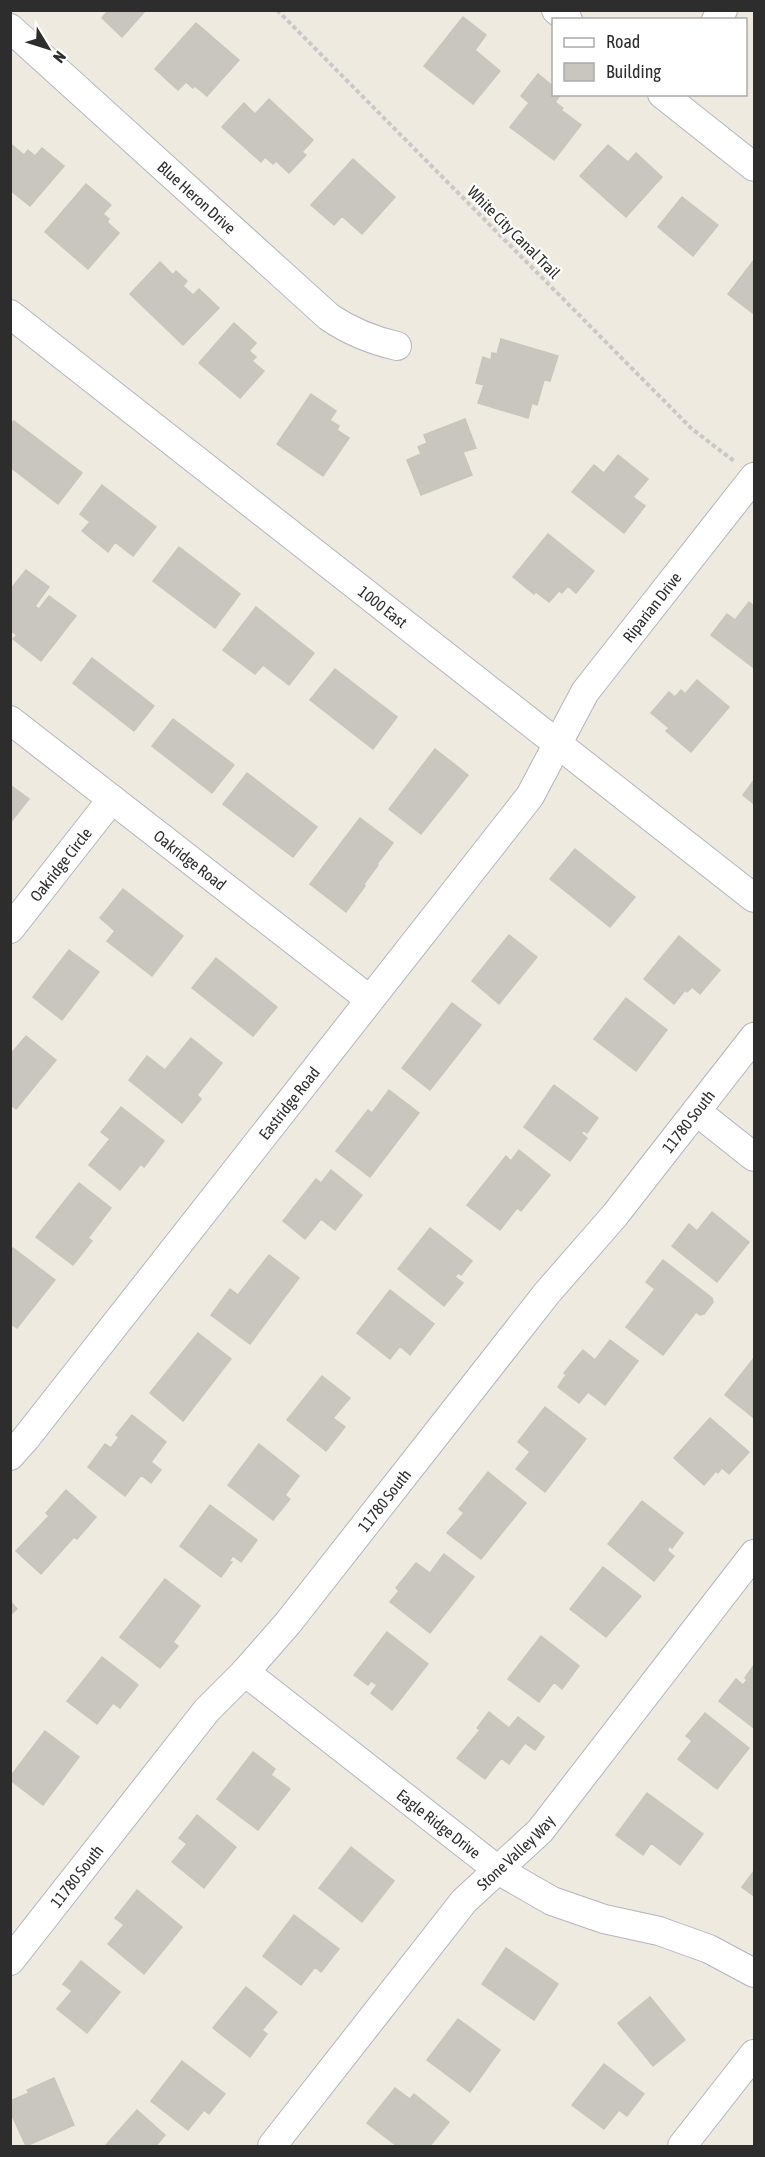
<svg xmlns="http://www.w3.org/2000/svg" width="765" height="2157" font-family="'Asap Condensed',sans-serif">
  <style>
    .building { fill: #c9c6bf; stroke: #c9c6b9; stroke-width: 1.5 }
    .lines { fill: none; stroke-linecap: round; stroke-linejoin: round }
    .minor-casing { stroke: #b3b4bf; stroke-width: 30 }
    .path { stroke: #c8c8c8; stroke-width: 4; stroke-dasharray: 4.5 3; stroke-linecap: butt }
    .minor { stroke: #fff; stroke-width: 28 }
    .labels { text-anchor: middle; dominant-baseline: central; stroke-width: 4.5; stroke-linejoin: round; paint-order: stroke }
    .street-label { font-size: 16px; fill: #2d2d2d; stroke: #fff }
  </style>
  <rect width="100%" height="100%" fill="#eeeae0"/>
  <path class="building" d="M106,10h40l-24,27 -20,-19 5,-6z
    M463,17l23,18 -11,15 25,21 -27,33 -49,-38z
    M196,23l43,37 -32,36 -12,-10 -2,2 -7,-6 -8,8 -23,-21z
    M538,74l16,13v7h7l-6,8 8,6 -2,2 20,15 -27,35 -44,-33 19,-24 -8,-7z
    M269,99l44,41 -11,12 4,3 -17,18 -13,-12 -3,3 -8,-7 -4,5 -39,-35 22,-24 11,11z
    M12,145l12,10 4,-5 7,6 7,-8 22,18 -34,40 -20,-16v-43z
    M608,145l20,17 8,-9 26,24 -36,40 -46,-41z
    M353,159l42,38 -33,37 -20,-18 -8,9 -23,-20z
    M86,184l25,21 -8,9 6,5 -2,3 12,11 -31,36 -43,-37z
    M682,197l36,28 -25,31 -35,-29z
    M754,260v54l-26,-20z
    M160,262l13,13 3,-4 11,10 -4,5 10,9 6,-6 20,19 -36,37 -53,-51z
    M234,323l22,20 -7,8 7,6 -4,4 12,10 -24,27 -41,-35z
    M501,339l57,17 -8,25 -6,-1 -7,25 -5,-2 -4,15 -50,-15 6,-18 -8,-2 7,-26 8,3 1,-7 5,1z
    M311,394l25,17 -6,9 9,6 -2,4 12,8 -26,38 -46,-32z
    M465,419l11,29 -13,4 9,23 -51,20 -14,-35 14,-6 -3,-7 9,-4 -3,-8z
    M14,421l68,52 -24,31 -48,-37v-42z
    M618,455l30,24 -15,18 12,9 -21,27 -52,-41 22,-27 10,8z
    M102,485l54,42 -23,29 -18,-14 -7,10 -26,-21 8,-9 -10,-8z
    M548,534l46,37 -18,22 -8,-7 -6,7 -3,-2 -10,11 -13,-10 -2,2 -21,-17z
    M179,547l61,47 -25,34 -62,-47z
    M26,570l23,17 -14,19 4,3 10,-13 27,20 -35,45 -28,-22 4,-4 -7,-5v-40z
    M749,602l5,4v62l-43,-33 16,-21 8,6z
    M256,607l58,46 -25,32 -26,-20 -8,9 -32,-24z
    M92,658l62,48 -20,25 -61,-48z
    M335,669l62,48 -24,32 -63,-49z
    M697,680l32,27 -38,45 -25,-21 3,-3 -18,-15 18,-21 6,5 6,-7 4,4z
    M173,719l61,46 -22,28 -60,-47z
    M435,749l33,26 -47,59 -32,-25z
    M247,773l70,54 -24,30 -70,-53z
    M754,780v24l-11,-9z
    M10,785l19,14 -19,24z
    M360,818l33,25 -16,21 1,1 -14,19 1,2 -19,26 -36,-28z
    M575,849l60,48 -25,30 -60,-48z
    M123,889l60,47 -31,40 -45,-35 8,-10 -15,-13z
    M509,935l28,22 -38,47 -27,-23z
    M679,936l41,34 -20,24 -8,-7 -5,5 -2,-2 -11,14 -30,-25z
    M69,950l30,22 -37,48 -29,-23z
    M216,958l61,49 -24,29 -61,-48z
    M626,998l41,32 -31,41 -42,-32z
    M452,1003l29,22 -51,65 -28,-22z
    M26,1036l30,24 -40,49 -6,-5v-49z
    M191,1038l31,25 -25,32 4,4 -19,24 -53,-43 18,-24 18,14z
    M554,1085l44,33 -11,15 -4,-3 -2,3 6,5 -17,23 -46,-34z
    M389,1090l30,23 -49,64 -34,-26 32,-41 4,3z
    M121,1107l43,34 -20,26 -3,-3 -21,26 -31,-25 21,-26 -9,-7z
    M519,1150l31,25 -29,36 -4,-3 -17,22 -33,-25 39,-49 5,5z
    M331,1170l31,25 -27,35 -14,-11 -16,20 -22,-18 33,-42 5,4z
    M79,1183l32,25 -23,30 4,3 -19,24 -37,-28z
    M712,1212l37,30 -32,40 -45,-36 17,-22 8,7z
    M430,1228l42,33 -11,14 -3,-2 -3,4 8,6 -19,23 -46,-37z
    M13,1248l42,32 -38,48 -7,-5v-71z
    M269,1255l30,23 -49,66 -39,-29 19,-26 8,6z
    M663,1260l49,38 1,4 -9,12 -4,1 -4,-3 -33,43 -37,-28 29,-38 -9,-7z
    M390,1290l44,34 -24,31 -10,-9 -10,13 -33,-26z
    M198,1333l33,26 -48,62 -33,-28z
    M610,1340l28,21 -33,44 -17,-13 -9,11 -21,-16 8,-12 -2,-2 19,-23 12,10z
    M754,1358v60l-29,-23z
    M322,1376l28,22 -17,20 12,9 -19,24 -39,-31z
    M545,1407l41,32 -41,53 -29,-23 14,-17 -12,-10z
    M132,1415l34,27 -15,20 10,8 -10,13 -10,-8 -16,21 -37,-29 17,-23 6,4 8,-11 -3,-2z
    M710,1418l39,34 -20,22 -7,-6 -4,5 -2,-2 -12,14 -30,-27z
    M259,1444l40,32 -14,19 5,4 -17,21 -45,-35z
    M488,1472l38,31 -45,56 -34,-26 17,-20 -5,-4z
    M66,1490l30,27 -19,22 -3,-2 -33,37 -25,-23 33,-35 -3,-3z
    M642,1501l41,32 -11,15 -2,-2 -3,4 7,6 -20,25 -46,-37z
    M210,1505l47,35 -16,22 -8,-6 -4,5 3,1 -11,15 -41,-31z
    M444,1554l30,23 -44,56 -40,-31 9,-11 -3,-3 20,-25 14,10z
    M603,1567l38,29 -35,41 -36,-28z
    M165,1579l35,27 -27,36 5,4 -18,22 -40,-31z
    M10,1601l7,8 -7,6z
    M387,1632l41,32 -36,46 -21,-17 6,-8 -6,-4 -3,4 -14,-10z
    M541,1636l38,30 -17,23 -8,-7 -15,20 -31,-23z
    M102,1657l36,28 -18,23 -7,-5 -16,21 -30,-23z
    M754,1665v63l-35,-27 17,-22 7,6 4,-5 -2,-2z
    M489,1712l20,16 9,-11 26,20 -9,13 -10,-7 -16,21 -8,-6 -16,21 -28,-21 23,-28 -3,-2z
    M705,1713l44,35 -32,41 -39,-30 14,-18 -6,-5z
    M45,1731l34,26 -36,48 -33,-25v-3z
    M253,1752l22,17 -4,6 19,14 -32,41 -41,-31z
    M647,1793l56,41 -23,31 -29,-22 -8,12 -27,-20z
    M197,1815l39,32 -32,41 -32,-26 15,-18 -8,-6z
    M351,1847l43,34 -32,41 -43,-34z
    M754,1871v25l-12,-9z
    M137,1890l45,37 -38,47 -36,-30 16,-19 -9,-7z
    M294,1915l45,34 -18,23 -6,-5 -14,18 -38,-29z
    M506,1948l52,36 -24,36 -52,-36z
    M81,1961l39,31 -33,41 -30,-24 15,-18 -9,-7z
    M246,1987l31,25 -15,18 5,4 -17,23 -37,-29z
    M650,1997l35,43 -32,26 -35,-43z
    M458,2019l42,31 -30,42 -43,-32z
    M182,2061l43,33 -16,20 -5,-4 -16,20 -37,-29z
    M604,2064l40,30 -17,22 -8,-6 -15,19 -32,-24z
    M54,2078l20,47 -48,21 -16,-35v-10l19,-8 -2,-3z
    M395,2088l15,11 4,-5 35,28 -19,24h-33l-30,-23z
    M137,2110l28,25 -9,11h-51z"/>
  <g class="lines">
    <defs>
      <g id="minor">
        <path d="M556,10l12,10"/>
        <path d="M716,20l7,-10"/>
        <path id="s1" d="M10,28l319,289c22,15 42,23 68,29"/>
        <path d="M662,94l92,73"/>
        <path id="s2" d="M10,314l744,584"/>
        <path id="s3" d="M10,720l359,279"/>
        <path id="s4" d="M10,929l102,-130"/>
        <path d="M696,1111l58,46"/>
        <path id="s5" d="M10,1456l16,-18 504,-642 55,-104 169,-215"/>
        <path id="s6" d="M245,1672l253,198 54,31 52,18 55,12 50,18 45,24"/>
        <path id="s7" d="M10,1961l197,-251 38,-38 43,-49 259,-330 68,-78 139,-178"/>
        <path id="s8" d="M272,2146l192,-245 76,-70 214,-277"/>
        <path d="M682,2146l72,-92"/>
      </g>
    </defs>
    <use href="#minor" class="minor-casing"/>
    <path class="path" d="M277,10l415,419 42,32"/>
    <use href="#minor" class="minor"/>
  </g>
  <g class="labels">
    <g class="street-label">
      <text stroke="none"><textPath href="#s1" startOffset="252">Blue Heron Drive</textPath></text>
      <text transform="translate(514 232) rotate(45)">White City Canal Trail</text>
      <text stroke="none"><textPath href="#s2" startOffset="474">1000 East</textPath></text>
      <text stroke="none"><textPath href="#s5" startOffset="1066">Riparian Drive</textPath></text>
      <text stroke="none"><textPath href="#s3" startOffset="228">Oakridge Road</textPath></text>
      <text stroke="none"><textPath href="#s4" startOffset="82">Oakridge Circle</textPath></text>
      <text stroke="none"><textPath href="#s5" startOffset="450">Eastridge Road</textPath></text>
      <text stroke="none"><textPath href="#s7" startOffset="1080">11780 South</textPath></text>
      <text stroke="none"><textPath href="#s7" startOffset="594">11780 South</textPath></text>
      <text stroke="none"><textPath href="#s6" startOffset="246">Eagle Ridge Drive</textPath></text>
      <text stroke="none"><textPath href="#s8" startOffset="382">Stone Valley Way</textPath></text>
      <text stroke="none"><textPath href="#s7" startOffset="108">11780 South</textPath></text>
    </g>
  </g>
  <rect width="765" height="2157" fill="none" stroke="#2d2d2d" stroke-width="24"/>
  <rect x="552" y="18" width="195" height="78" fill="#ffffff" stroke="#ababab" stroke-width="1.5"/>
  <rect x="564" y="38" width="30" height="9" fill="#ffffff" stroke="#ababab" stroke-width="1.5"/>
  <text x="606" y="48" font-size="18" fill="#2d2d2d">Road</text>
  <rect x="564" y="63" width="30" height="18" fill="#c9c6bf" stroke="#ababab" stroke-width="1.5"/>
  <text x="606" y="78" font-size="18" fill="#2d2d2d">Building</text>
  <g transform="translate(48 48) rotate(128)" stroke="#ffffff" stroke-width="4.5" paint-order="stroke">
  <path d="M0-4.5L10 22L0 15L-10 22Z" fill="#2d2d2d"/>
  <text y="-9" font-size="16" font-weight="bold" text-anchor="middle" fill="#2d2d2d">N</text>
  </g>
</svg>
